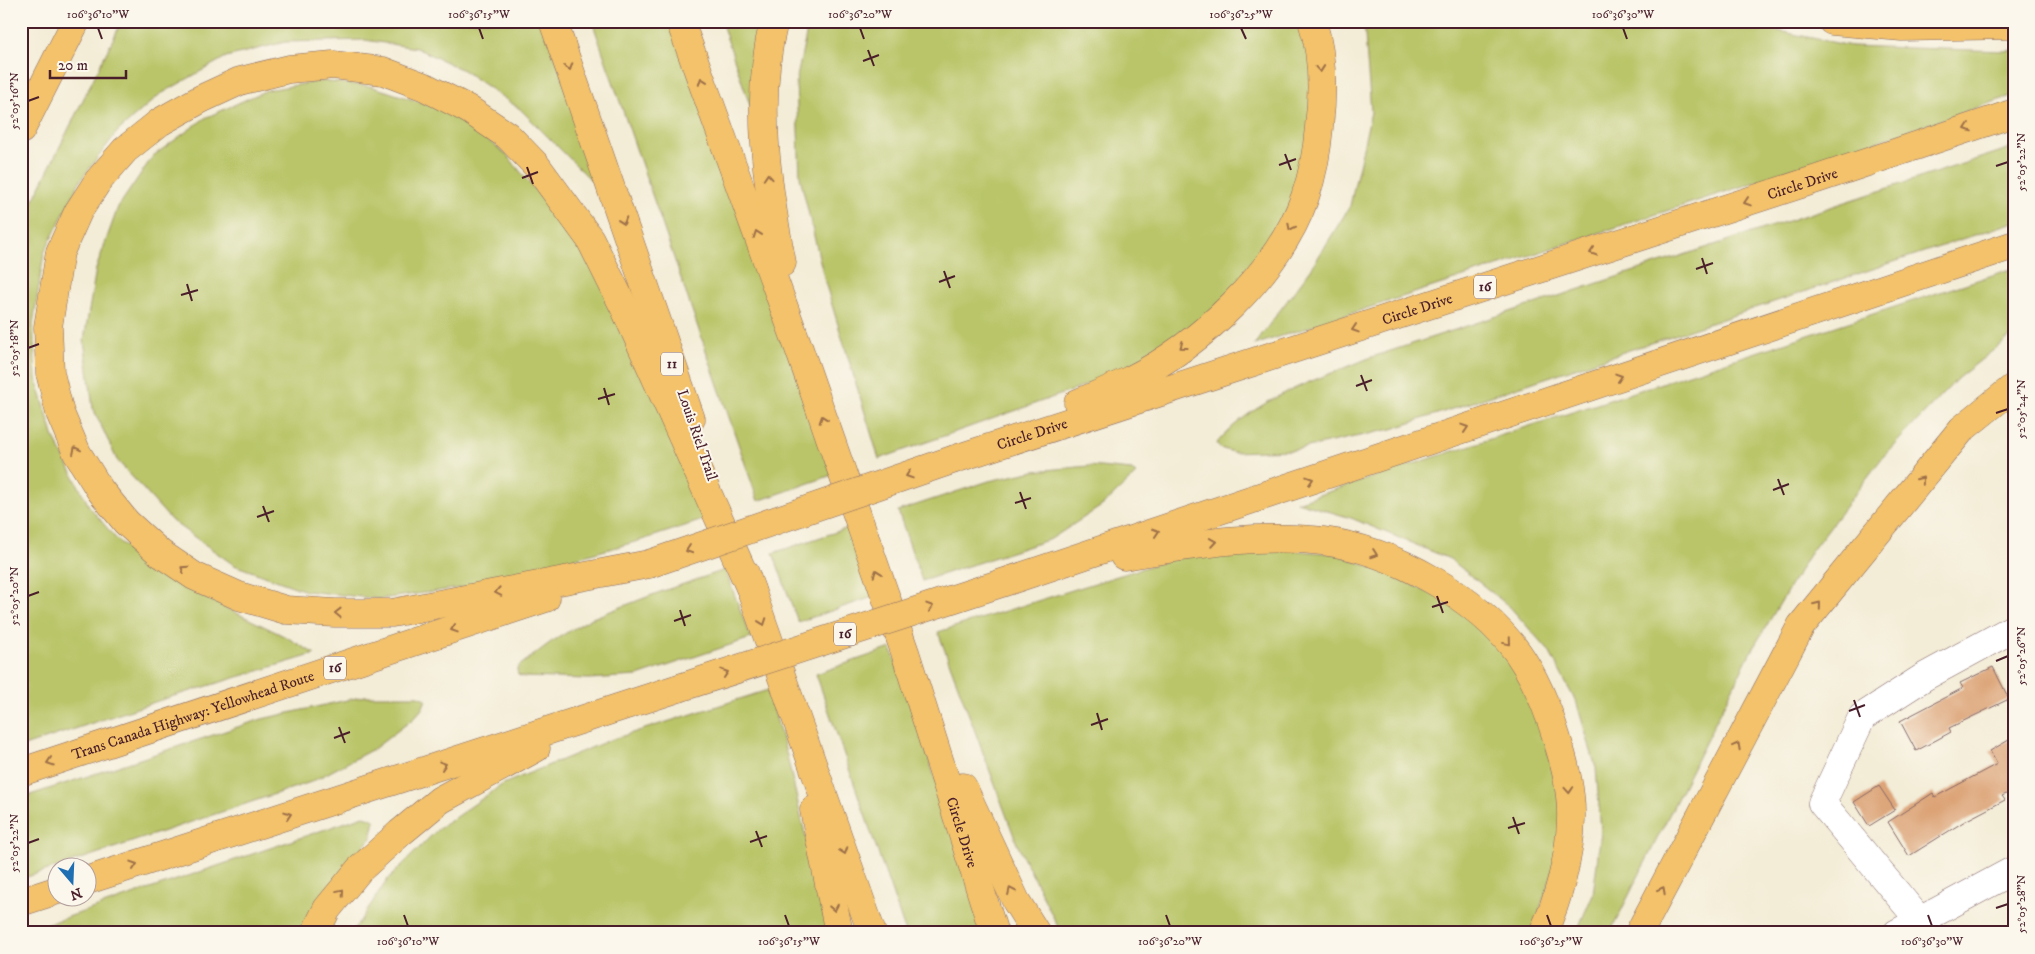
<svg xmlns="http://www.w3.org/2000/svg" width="2035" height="954" font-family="'IM FELL DW Pica',serif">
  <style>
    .green { fill: #b9c567; stroke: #827249 }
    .building { fill: #dca376 }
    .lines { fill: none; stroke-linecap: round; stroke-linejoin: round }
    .minor-casing { stroke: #856767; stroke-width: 29 }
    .highway-casing { stroke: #856767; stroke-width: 29 }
    .minor { stroke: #fff; stroke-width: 28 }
    .highway { stroke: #f3c26a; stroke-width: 28 }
    .highway-bridge-casing { stroke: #856767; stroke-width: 29; stroke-linecap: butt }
    .highway-bridge { stroke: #f3c26a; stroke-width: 28 }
    .oneway { stroke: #9e704a }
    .ticks { fill: none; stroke: #4a1f2b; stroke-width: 2 }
    .labels { text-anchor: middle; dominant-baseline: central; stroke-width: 4; stroke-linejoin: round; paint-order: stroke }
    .shield { fill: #fbf7ec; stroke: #7f6065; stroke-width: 1 }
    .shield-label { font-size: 14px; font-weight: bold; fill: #4a1f2b }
    .street-label { font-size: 15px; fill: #4a1f2b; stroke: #fbf7ec }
    .neatline { fill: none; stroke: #4a1f2b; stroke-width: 2 }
    .ticks-label { font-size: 12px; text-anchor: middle; fill: #4a1f2b }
  </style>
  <rect width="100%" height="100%" fill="#fbf7ec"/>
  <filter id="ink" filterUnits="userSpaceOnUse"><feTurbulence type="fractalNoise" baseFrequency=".02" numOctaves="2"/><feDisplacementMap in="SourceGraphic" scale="10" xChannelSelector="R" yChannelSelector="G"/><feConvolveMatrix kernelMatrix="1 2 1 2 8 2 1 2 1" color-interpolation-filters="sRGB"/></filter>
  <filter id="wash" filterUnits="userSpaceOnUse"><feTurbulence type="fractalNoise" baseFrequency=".0096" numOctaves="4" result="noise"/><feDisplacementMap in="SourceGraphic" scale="20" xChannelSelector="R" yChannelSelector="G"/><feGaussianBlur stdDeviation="1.12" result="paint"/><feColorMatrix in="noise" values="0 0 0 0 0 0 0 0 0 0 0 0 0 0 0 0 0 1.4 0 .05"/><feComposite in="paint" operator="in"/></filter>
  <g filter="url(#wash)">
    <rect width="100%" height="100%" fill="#f3ecd6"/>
    <path class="green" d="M122,21h421l59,170 -82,-82 -57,-39 -47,-22 -51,-8 -80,2 -59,15 -67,38 -42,37 -37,49 -36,72 -11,71 3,54 18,60 35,68 28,34 48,38 123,60 27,16 -151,45 -143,48v-522z
      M592,21h80l160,454 -74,26z
      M721,21h49l-18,90z
      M809,21h499l9,54 -17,119 -37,69 -92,85 -89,39 -203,72 -54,-177 -25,-105 -4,-95z
      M1364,21h366l121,25 153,5 10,-1v45l-200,68 -560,182 57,-76 39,-63 21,-94z
      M321,81l49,5 72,23 33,21 32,25 95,119 107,244 -67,22 -167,46 -95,13 -74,-8 -72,-26 -62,-44 -55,-61 -24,-52 -9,-68 12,-71 22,-62 35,-51 52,-38 62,-28z
      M2014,147v75l-622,207 -98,21 -61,2 -13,-4 -3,-5c37,-45 100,-63 152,-85z
      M2014,268v66l-56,44 -76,80 -72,95 -61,102 -139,278h-34l17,-39 8,-62 -5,-64 -19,-64 -28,-53 -39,-44 -60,-48 -99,-41 -54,-16z
      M1089,466l43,4 4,4 -33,31 -52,34 -129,42 -24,-70 91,-30 45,-10z
      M848,528l25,69 -75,25 -25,-69z
      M1252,547l84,7 60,22 52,27 33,24 36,43 22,43 24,103 -8,49 -23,68h-471l-44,-89 -79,-212 234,-73z
      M725,570l26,68 -114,38 -48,3 -66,-2 -5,-2 -1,-5 2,-4 32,-24 39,-23 70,-27z
      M891,648l97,285h-82l-90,-259z
      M768,690l19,66 41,177h-476l36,-54 49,-49 66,-46 107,-44z
      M365,696h54l7,4 -4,9 -9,10 -38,29 -64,34 -290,97v-81l241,-79z
      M364,816l7,2 4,3 -4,17 -34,38 -36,57h-280z"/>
    <g id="blocks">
      <path class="building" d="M1993,667l16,32 -60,29 2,4 -35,19 -16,-30 63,-33 -3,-5z
        M2014,737v57l-2,-3 -10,5 3,4 -40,21 -56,35 -21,-34 45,-29 2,4 62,-33 -7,-13z
        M1879,786l16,24 -26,16 -15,-24z"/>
    </g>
  </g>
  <g filter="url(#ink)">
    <use href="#blocks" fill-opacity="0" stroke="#856767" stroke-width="1"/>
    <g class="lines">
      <defs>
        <path id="minor" d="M1897,933l117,-63
          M1930,933l-108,-130 40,-86 62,-40 90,-49"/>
        <g id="highway">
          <path d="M553,21l138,398"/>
          <path id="s1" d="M680,21l118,325 107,306 89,281"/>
          <path d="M774,21c-20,78 -7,165 8,242"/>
          <path d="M1832,21l70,6 112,-2"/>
          <path d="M21,130l55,-109"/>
          <path d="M1078,403c17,-7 35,-15 52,-23 70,-35 149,-108 175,-183 8,-23 12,-46 14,-70 4,-34 4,-73 -7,-106"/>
          <path id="s2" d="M955,459l862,-280 197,-66"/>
          <path d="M1124,556c67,-11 132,-23 199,-15 70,9 153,55 195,112 18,26 30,56 39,86 8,26 15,53 14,81 -1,36 -13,80 -28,113"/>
          <path d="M649,564l-257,49h-57l-49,-3 -47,-14 -45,-20 -34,-23 -34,-31 -26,-32 -23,-37 -17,-40 -10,-40 -2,-46 12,-75 18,-40 20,-31 27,-31 35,-28 41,-23 39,-18 49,-12 44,-4 50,6 42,16 43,22 40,27 28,29 54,74 35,70 126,281"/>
          <path d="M745,573l127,360"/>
          <path d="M1011,580l1003,-335"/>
          <path id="s3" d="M21,772l525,-174"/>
          <path d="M963,787l53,114 20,32"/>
          <path d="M814,810l25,123"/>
          <path d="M88,880l591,-192"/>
          <path d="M21,902l37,-12"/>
          <path d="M315,933l12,-24 32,-39 41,-37 40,-33 96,-52"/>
          <path d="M1639,933l162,-307 161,-197 52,-42"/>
        </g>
      </defs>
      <use href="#minor" class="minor-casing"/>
      <use href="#highway" class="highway-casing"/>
      <use href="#minor" class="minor"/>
      <use href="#highway" class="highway"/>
      <defs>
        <path id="highway-bridge" d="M649,564l306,-105
          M679,688l332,-108"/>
      </defs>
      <use href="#highway-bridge" class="highway-bridge-casing"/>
      <use href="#highway-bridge" class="highway-bridge"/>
    </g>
    <defs><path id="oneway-chevron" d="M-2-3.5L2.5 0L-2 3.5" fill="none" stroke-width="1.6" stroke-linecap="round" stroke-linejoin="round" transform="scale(1.25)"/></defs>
    <g class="oneway">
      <use href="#oneway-chevron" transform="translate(569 67) rotate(71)"/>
      <use href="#oneway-chevron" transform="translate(1320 69) rotate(85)"/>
      <use href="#oneway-chevron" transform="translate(702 81) rotate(-110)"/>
      <use href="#oneway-chevron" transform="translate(1968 128) rotate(161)"/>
      <use href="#oneway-chevron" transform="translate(768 177) rotate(-94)"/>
      <use href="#oneway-chevron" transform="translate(1747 202) rotate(162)"/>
      <use href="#oneway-chevron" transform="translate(623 221) rotate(71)"/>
      <use href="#oneway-chevron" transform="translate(1291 227) rotate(116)"/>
      <use href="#oneway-chevron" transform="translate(757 234) rotate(-110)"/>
      <use href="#oneway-chevron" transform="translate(1593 252) rotate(162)"/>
      <use href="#oneway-chevron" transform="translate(1355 329) rotate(162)"/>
      <use href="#oneway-chevron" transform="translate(1183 346) rotate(144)"/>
      <use href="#oneway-chevron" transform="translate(1619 377) rotate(-18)"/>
      <use href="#oneway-chevron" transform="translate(823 419) rotate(-109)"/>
      <use href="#oneway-chevron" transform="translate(1465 428) rotate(-18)"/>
      <use href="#oneway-chevron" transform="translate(76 450) rotate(-116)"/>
      <use href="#oneway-chevron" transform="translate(909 475) rotate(161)"/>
      <use href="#oneway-chevron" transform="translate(1310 480) rotate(-18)"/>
      <use href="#oneway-chevron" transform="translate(1921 480) rotate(-51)"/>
      <use href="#oneway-chevron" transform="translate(1156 532) rotate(-18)"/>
      <use href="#oneway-chevron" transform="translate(1213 542) rotate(-9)"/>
      <use href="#oneway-chevron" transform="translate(689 550) rotate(161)"/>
      <use href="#oneway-chevron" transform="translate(1374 554) rotate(20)"/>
      <use href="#oneway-chevron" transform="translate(184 569) rotate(-147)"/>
      <use href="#oneway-chevron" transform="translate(877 573) rotate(-109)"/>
      <use href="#oneway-chevron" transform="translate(498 592) rotate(169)"/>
      <use href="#oneway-chevron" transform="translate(1818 605) rotate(-51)"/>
      <use href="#oneway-chevron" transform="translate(930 607) rotate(-18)"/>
      <use href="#oneway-chevron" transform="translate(338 613) rotate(-179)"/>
      <use href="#oneway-chevron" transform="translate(763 622) rotate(70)"/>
      <use href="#oneway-chevron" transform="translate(454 629) rotate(162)"/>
      <use href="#oneway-chevron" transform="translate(1508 642) rotate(50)"/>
      <use href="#oneway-chevron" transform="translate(725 673) rotate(-18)"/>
      <use href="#oneway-chevron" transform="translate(1737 746) rotate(-62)"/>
      <use href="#oneway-chevron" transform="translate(50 762) rotate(162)"/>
      <use href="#oneway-chevron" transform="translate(443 765) rotate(-18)"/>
      <use href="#oneway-chevron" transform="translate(1569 790) rotate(86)"/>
      <use href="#oneway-chevron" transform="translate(288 815) rotate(-18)"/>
      <use href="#oneway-chevron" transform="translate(844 851) rotate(71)"/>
      <use href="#oneway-chevron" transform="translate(134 865) rotate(-18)"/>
      <use href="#oneway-chevron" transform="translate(1662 890) rotate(-62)"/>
      <use href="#oneway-chevron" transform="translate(1011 891) rotate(-115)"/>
      <use href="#oneway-chevron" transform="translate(341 892) rotate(-50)"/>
      <use href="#oneway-chevron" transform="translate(834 908) rotate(79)"/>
    </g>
  </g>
  <path class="ticks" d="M98,28l4,11M479,28l4,11M860,28l4,11M1241,28l5,11M1623,28l4,11M868,50l6,16M863,61l16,-6M28,101l11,-4M1285,154l6,16M1279,165l17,-6M1996,166l12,-4M527,167l6,17M522,178l16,-6M1702,258l5,16M1696,269l17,-6M944,271l6,17M939,282l16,-6M187,284l5,17M181,295l17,-5M28,348l11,-4M1361,375l6,16M1356,386l16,-6M604,388l5,17M598,399l17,-5M1996,413l12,-4M1778,479l6,16M1773,490l16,-6M1020,492l6,17M1015,503l16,-5M263,506l6,16M257,517l17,-6M28,596l11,-4M1437,596l6,17M1432,607l16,-5M680,610l5,16M674,621l17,-6M1996,661l12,-5M1854,700l6,17M1849,711l16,-6M1097,713l5,17M1091,725l17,-6M339,727l6,16M334,738l16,-6M1513,817l6,17M1508,828l17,-5M756,831l6,16M750,842l17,-6M28,843l11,-4M1996,908l12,-4M404,915l4,11M785,915l4,11M1166,915l4,11M1547,915l4,11M1928,915l4,11"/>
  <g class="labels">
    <g class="shield">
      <rect x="1474" y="275.5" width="22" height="23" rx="4"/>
      <rect x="661" y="352.5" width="22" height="23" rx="4"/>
      <rect x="834" y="622.5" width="22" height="23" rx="4"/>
      <rect x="324" y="656.5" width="22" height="23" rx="4"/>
    </g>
    <g class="shield-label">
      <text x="1485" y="287">16</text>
      <text x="672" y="364">11</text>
      <text x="845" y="634">16</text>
      <text x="335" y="668">16</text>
    </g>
    <g class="street-label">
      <text stroke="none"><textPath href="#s2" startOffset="891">Circle Drive</textPath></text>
      <text stroke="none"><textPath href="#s2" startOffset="486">Circle Drive</textPath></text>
      <text stroke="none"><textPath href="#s2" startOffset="81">Circle Drive</textPath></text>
      <text transform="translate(697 435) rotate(71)">Louis Riel Trail</text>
      <text stroke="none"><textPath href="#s3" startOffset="181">Trans Canada Highway: Yellowhead Route</textPath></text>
      <text stroke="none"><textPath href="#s1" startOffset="859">Circle Drive</textPath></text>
    </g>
  </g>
  <rect width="2035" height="954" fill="none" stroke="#fbf7ec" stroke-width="55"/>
  <g transform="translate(72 882) rotate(161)"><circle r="24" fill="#fbf7ec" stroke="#b4a19f"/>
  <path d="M0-4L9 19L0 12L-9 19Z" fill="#1f6fb2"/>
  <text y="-8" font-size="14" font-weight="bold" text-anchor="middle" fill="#4a1f2b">N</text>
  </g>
  <path d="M50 70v8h76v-8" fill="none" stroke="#4a1f2b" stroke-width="2.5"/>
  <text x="58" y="70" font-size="15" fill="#4a1f2b" stroke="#fbf7ec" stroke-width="4" paint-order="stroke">20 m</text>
  <rect x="28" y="28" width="1980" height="898" class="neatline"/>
  <g class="ticks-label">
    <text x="98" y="18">106°36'10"W</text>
    <text x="479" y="18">106°36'15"W</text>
    <text x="860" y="18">106°36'20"W</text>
    <text x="1241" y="18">106°36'25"W</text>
    <text x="1623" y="18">106°36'30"W</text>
    <text transform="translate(14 101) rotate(-90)" y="4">52°05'16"N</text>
    <text transform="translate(2021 162) rotate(-90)" y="4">52°05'22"N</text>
    <text transform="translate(14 348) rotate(-90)" y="4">52°05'18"N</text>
    <text transform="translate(2021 409) rotate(-90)" y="4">52°05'24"N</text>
    <text transform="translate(14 596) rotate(-90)" y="4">52°05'20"N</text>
    <text transform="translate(2021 656) rotate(-90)" y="4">52°05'26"N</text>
    <text transform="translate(14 843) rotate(-90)" y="4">52°05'22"N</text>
    <text transform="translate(2021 904) rotate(-90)" y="4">52°05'28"N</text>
    <text x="408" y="945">106°36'10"W</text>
    <text x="789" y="945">106°36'15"W</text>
    <text x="1170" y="945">106°36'20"W</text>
    <text x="1551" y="945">106°36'25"W</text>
    <text x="1932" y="945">106°36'30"W</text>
  </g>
</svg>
